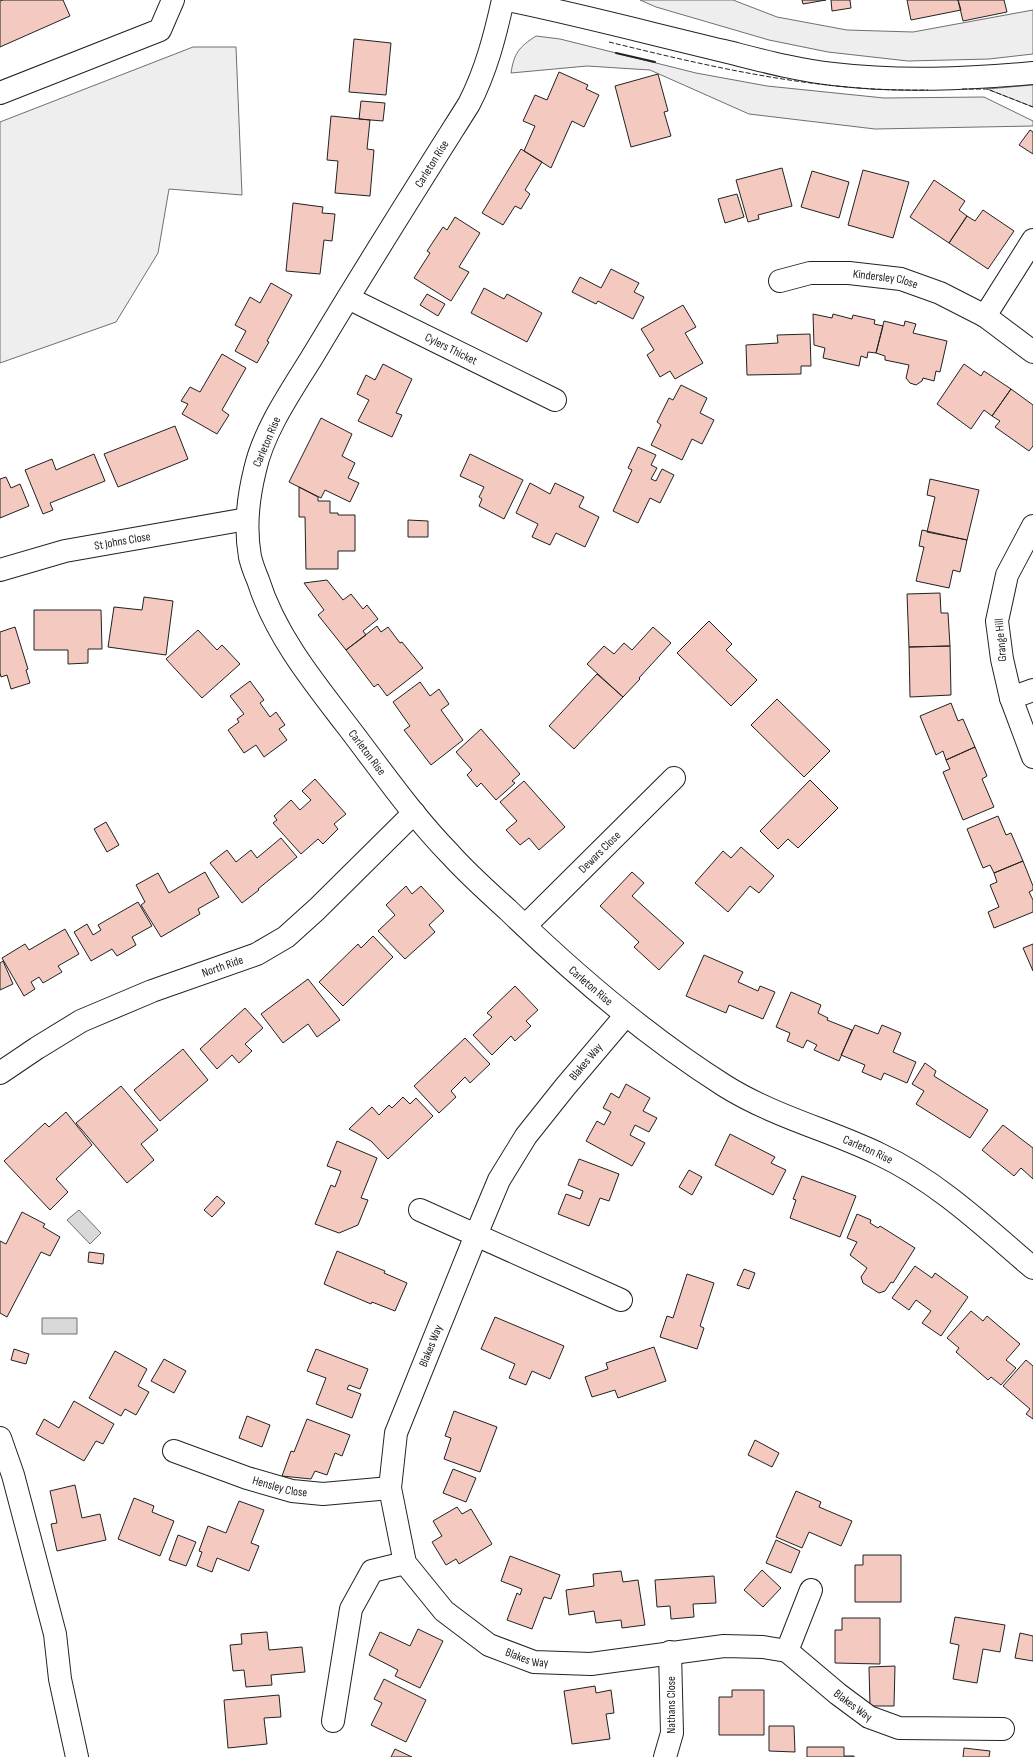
<svg xmlns="http://www.w3.org/2000/svg" width="1033" height="1757" font-family="'Sofia Sans Condensed',sans-serif">
  <style>
    .green { fill: #eee; stroke: #6f6f6f }
    .water { fill: #d9d9d9; stroke: #6f6f6f }
    .building { fill: #f3c9c0; stroke: #222 }
    .lines { fill: none; stroke-linecap: round; stroke-linejoin: round }
    .minor-casing { stroke: #222; stroke-width: 24 }
    .major-casing { stroke: #222; stroke-width: 24 }
    .minor { stroke: #fff; stroke-width: 22 }
    .major { stroke: #fff; stroke-width: 22 }
    .fence { stroke: #222; stroke-width: 1; stroke-dasharray: 5 2; stroke-linecap: butt }
    .wall { stroke: #222; stroke-width: 2 }
    .labels { text-anchor: middle; dominant-baseline: central; stroke-width: 3; stroke-linejoin: round; paint-order: stroke }
    .street-label { font-size: 12px; fill: #222; stroke: #fff }
  </style>
  <rect width="100%" height="100%" fill="#fff"/>
  <path class="green" d="M640,0h93l44,17 70,13 66,2 120,-22v44l-44,5 -81,2 -80,-9 -59,-12 -113,-33z
    M536,36l24,3 136,34 71,13 117,12 100,-1 49,24v5l-158,3 -126,-15 -99,-44 -63,-4 -76,7c3,-20 8,-26 25,-37z
    M193,47h43l6,148 -73,-6 -11,64 -42,69 -116,41v-241z
    M1033,85v22l-46,-18 45,-4z"/>
  <path class="water" d="M79,1210l22,23 -11,11 -23,-24z
    M42,1318h35v16h-35z"/>
  <path class="building" d="M3,0h60l7,16 -70,31v-46z
    M802,0h24l-23,4z
    M831,0h19l1,8 -19,3z
    M907,0h51l3,10 -50,10z
    M958,0h46l3,12 -44,9z
    M354,39l37,4 -5,52 -37,-3z
    M559,72l29,13 -2,4 13,6 -15,32 -12,-6 -21,47 -27,-17 11,-25 -12,-5 12,-26 12,5z
    M658,74l10,37 -4,1 7,24 -40,11 -16,-61z
    M361,101l24,2 -2,18 -24,-2z
    M331,116l39,4 -3,29 7,1 -4,46 -35,-3 3,-32 -11,-1z
    M1030,130l3,2v22l-14,-9z
    M521,149l21,13 -17,28 5,4 -9,15 -6,-3 -12,19 -21,-12z
    M782,168l10,38 -34,9 1,4 -11,3 -12,-42z
    M863,170l46,12 -16,56 -45,-13z
    M812,171l37,11 -10,36 -38,-11z
    M934,180l31,21 -6,9 8,6 -18,27 -39,-26z
    M737,194l7,23 -19,6 -7,-24z
    M293,203l30,4 -1,6 13,1 -3,27 -8,-1 -4,34 -34,-3z
    M983,210l31,21 -26,38 -39,-26 18,-27 8,5z
    M455,217l25,16 -21,34 10,5 -18,29 -37,-23 16,-25 -3,-2 16,-24 4,3z
    M611,269l28,14 -5,9 10,5 -11,22 -35,-18 -2,3 -24,-12 8,-15 21,11z
    M271,283l21,12 -25,46 2,1 -12,21 -22,-12 11,-20 -11,-6 15,-28 10,6z
    M484,288l20,11 3,-5 35,19 -15,29 -56,-29z
    M427,294l18,10 -7,12 -18,-11z
    M683,305l13,22 -11,6 18,30 -28,16 -5,-8 -10,6 -13,-22 7,-5 -13,-21z
    M813,314l19,4 1,-4 19,5 1,-4 22,5 -1,4 9,2 -7,27 -8,-1 -1,6 -6,-2 -2,10 -36,-8 2,-10 -11,-3z
    M884,321l20,5 1,-5 11,3 -3,9 34,8 -7,31 -4,-1 -2,10 -11,-3 -1,3 -6,4 -6,-2 -4,-5 3,-13 -24,-5v-4l-9,-3z
    M810,334l1,32h-10v8l-54,1 -1,-30 32,-2 -1,-8z
    M222,354l24,14 -24,42 7,5 -12,19 -35,-20 6,-10 -7,-3 9,-14 10,5z
    M383,364l29,15 -16,34 6,2 -10,22 -34,-16 11,-21 -12,-6 9,-19 9,5z
    M964,364l17,12 3,-5 27,18 -19,27 -8,-6 -13,19 -34,-25z
    M681,385l26,13 -7,15 14,7 -12,24 -10,-5 -10,21 -31,-15 10,-20 -4,-3 12,-24 4,2z
    M1011,389l22,16v41l-4,5 -34,-24 5,-6 -8,-5z
    M321,418l31,16 -10,22 13,7 -7,15 11,5 -9,19 -25,-12 -4,8 -32,-16z
    M175,426l13,33 -70,28 -14,-33z
    M638,447l18,8 -5,10 6,3 -6,11 5,2 6,-12 12,6 -14,28 -10,-5 -12,25 -25,-12 19,-41 -4,-2z
    M94,454l11,27 -55,22 3,7 -10,4 -18,-44 27,-11 4,11z
    M470,454l53,26 -19,39 -25,-13 3,-7 -3,-2 5,-10 -24,-11z
    M6,477l5,11 9,-4 9,22 -29,12v-39z
    M930,479l49,11 -12,50 -40,-8 8,-35 -8,-2z
    M530,483l20,11 5,-11 29,14 -5,10 20,10 -14,30 -29,-14 -6,12 -18,-8 6,-13 -22,-11z
    M299,487l19,10v4h12v12h8v2h17v36h-17v18h-32l-1,-52h-6z
    M408,520l20,1v16h-20z
    M922,530l45,10 -7,32 -7,-2 -4,18 -33,-7 8,-34 -5,-1z
    M327,580l16,20 8,-6 12,15 4,-4 11,14 -15,12 3,4 -20,15 -28,-35 6,-5 -20,-27z
    M940,593l1,20h7l2,33 -41,1 -2,-53z
    M144,597l29,4 -7,54 -58,-8 6,-40 28,3z
    M34,610h67l1,39h-14v14l-20,1v-14h-34z
    M709,621l23,23 -6,6 31,30 -26,26 -54,-53z
    M377,626l4,6 7,-5 12,16 2,-1 21,26 -36,28 -9,-12 -4,3 -28,-37z
    M15,627l13,42 -2,1 4,13 -19,6 -4,-14 -6,2 -1,-4v-41z
    M653,627l18,16 -32,35 1,1 -17,18 -36,-33 17,-18 10,8 10,-11 8,7z
    M198,630l19,20 5,-5 18,19 -38,34 -36,-39z
    M950,646l1,49 -41,2 -1,-50z
    M597,674l26,23 -49,52 -25,-23z
    M250,681l14,19 -4,3 10,14 6,-5 9,13 -6,4 8,11 -23,17 -8,-12 -12,8 -16,-23 11,-8 -2,-3 7,-5 -14,-18z
    M420,682l10,14 9,-7 10,15 -8,6 22,30 -32,25 -27,-35 6,-4 -17,-24z
    M777,699l53,52 -26,26 -53,-52z
    M951,703l7,18 5,-2 12,28 -29,13 -3,-9 -7,4 -16,-39z
    M481,729l39,45 -8,7 3,2 -19,17 -15,-17 -4,4 -10,-12 5,-5 -16,-18z
    M975,747l12,29 -5,3 12,28 -31,13 -20,-48 7,-3 -4,-9z
    M315,779l31,35 -12,10 4,5 -15,15 -5,-5 -17,15 -28,-31 4,-3 -3,-4 17,-16 9,10 11,-10 -9,-9z
    M810,780l28,28 -40,40 -10,-9 -10,10 -18,-18z
    M524,781l41,46 -26,23 -10,-12 -9,7 -14,-15 11,-9 -17,-19z
    M998,816l8,19 5,-2 12,28 -29,12 -4,-8 -7,3 -16,-39z
    M106,822l13,23 -12,7 -13,-23z
    M281,838l16,19 -39,32 1,1 -17,13 -32,-40 17,-13 9,12 15,-12 6,8z
    M741,847l33,29 -15,17 -9,-7 -22,26 -33,-29 28,-32 8,7z
    M1023,861l10,25v4l-4,2 4,8v12l-39,16 -6,-16 11,-5 -9,-22 7,-3 -3,-9z
    M205,872l14,25 -21,12 2,5 -39,23 -20,-32 4,-3 -9,-17 22,-12 11,20z
    M632,872l12,11 -12,13 52,47 -25,27 -25,-23 5,-5 -39,-36z
    M406,886l6,8 9,-8 23,25 -15,14 6,7 -30,27 -27,-28 17,-16 -9,-10z
    M138,902l14,24 -20,11 4,8 -19,11 -5,-7 -21,12 -17,-29 13,-8 6,11 8,-5 -3,-5z
    M65,929l14,25 -21,12 4,6 -19,11 -4,-6 -8,5 4,7 -11,7 -22,-38 23,-14 4,6z
    M373,936l20,21 -50,49 -24,-24 39,-38 3,4z
    M1033,944v27l-10,-23z
    M704,955l39,17 -5,10 20,9 2,-5 15,6 -12,27 -34,-14 -3,8 -40,-17z
    M3,961l10,23 -13,6v-27z
    M308,979l32,41 -23,17 -9,-13 -25,19 -22,-29z
    M515,986l23,24 -12,11 5,5 -16,15 -4,-5 -19,19 -19,-20 19,-18 -5,-4z
    M791,992l30,13 -3,8 10,5 -1,2 25,10 -13,31 -25,-11 3,-5 -10,-5 -4,8 -16,-7 3,-8 -14,-6z
    M245,1008l18,20 -18,16 7,7 -13,12 -7,-8 -15,14 -17,-20z
    M855,1025l23,9 4,-9 19,8 -8,19 23,10 -9,21 -23,-10 -3,7 -19,-8 3,-7 -24,-10z
    M465,1038l25,26 -20,19 -5,-6 -14,14 5,6 -17,16 -25,-27z
    M183,1049l25,31 -48,41 -26,-31z
    M925,1063l11,8 -2,5 54,34 -18,28 -54,-34 8,-13 -12,-7z
    M626,1084l24,14 -7,13 14,7 -8,14 -14,-7 -5,10 15,8 -13,23 -46,-25 11,-20 7,4 7,-13 -8,-4 8,-15 8,5z
    M121,1086l37,44 -17,14 13,16 -27,23 -51,-60z
    M403,1097l7,7 6,-6 17,18 -45,43 -17,-18 -22,-12 23,-22 7,8 10,-10 3,3z
    M66,1112l26,33 -36,34 12,13 -18,18 -46,-49 41,-38 4,4z
    M1003,1125l30,23v31l-12,-11 -7,8 -32,-26z
    M730,1134l45,23 -4,6 15,7 -13,25 -58,-30z
    M337,1141l40,17 -16,40 7,2 -10,25 -19,8 -24,-9 16,-39 4,2 6,-16 -14,-5z
    M579,1159l40,15 -10,27 -9,-3 -11,28 -31,-12 8,-20 14,5 3,-8 -15,-6z
    M689,1170l13,7 -10,18 -13,-8z
    M802,1176l54,20 -16,41 -50,-19 6,-18 -3,-1z
    M217,1196l8,7 -13,14 -8,-7z
    M22,1212l23,12 -2,3 17,10 -10,19 -9,-4 -34,65 -7,-4v-72l6,3z
    M857,1214l14,6 -1,3 8,5 2,-2 35,22 -22,35 -2,-1 -6,9 -6,2 -16,-10 -2,-6 6,-9 -17,-13 7,-13 -10,-4z
    M337,1251l48,20 -1,2 23,10 -12,28 -23,-9 -1,2 -47,-20z
    M89,1252l15,2 -1,10 -15,-2z
    M915,1266l17,12 3,-5 33,24 -27,39 -19,-13 9,-12 -15,-11 -7,10 -17,-12z
    M744,1269l11,4 -6,16 -12,-4z
    M687,1274l27,9 -14,43 4,2 -7,21 -37,-12 7,-21 6,2z
    M971,1311l12,10 4,-5 33,28 -14,16 10,8 -15,17 -10,-8 -3,3 -32,-28 3,-4 -12,-10z
    M495,1317l69,29 -14,33 -18,-8 -6,14 -17,-7 6,-14 -34,-15z
    M654,1347l12,34 -48,17 -3,-8 -23,7 -7,-20 23,-8 -2,-6z
    M14,1349l15,5 -3,10 -15,-4z
    M316,1349l52,20 -8,20 -11,-4 -2,4 14,5 -9,24 -36,-14 10,-26 -19,-7z
    M115,1351l32,18 -9,17 11,6 -13,23 -11,-6 -4,7 -32,-18z
    M164,1359l22,12 -12,22 -23,-12z
    M1026,1360l7,6v53l-7,-5 4,-5 -27,-23z
    M74,1401l40,23 -11,20 -7,-3 -12,20 -48,-27 8,-15 15,9z
    M454,1411l43,16 -17,45 -36,-13 7,-21 -6,-2z
    M247,1416l23,9 -8,22 -23,-9z
    M307,1419l43,16 -8,21 -7,-3 -8,22 -12,-4 -4,8 -29,-3 9,-25 3,1z
    M755,1440l24,13 -7,14 -24,-12z
    M453,1469l23,9 -10,24 -23,-9z
    M75,1485l7,33 18,-4 6,26 -49,11 -6,-27 6,-1 -7,-32z
    M796,1491l25,11 -2,5 33,14 -11,25 -32,-14 -7,16 -26,-11z
    M134,1498l20,8 -2,6 22,9 -14,35 -42,-17z
    M239,1501l25,9 -13,33 8,3 -10,25 -32,-13 -5,14 -15,-6 5,-14 -3,-1 9,-25 18,7z
    M457,1507l5,7 9,-5 21,35 -33,20 -3,-5 -10,6 -14,-23 10,-6 -9,-15z
    M178,1535l18,7 -10,24 -17,-6z
    M776,1540l24,11 -9,22 -25,-10z
    M863,1555h38v47h-46v-37h8z
    M510,1556l50,19 -9,24 -7,-2 -12,32 -25,-9 10,-27 3,2 2,-6 -21,-8z
    M762,1570l19,18 -18,19 -19,-17z
    M621,1571l2,11 15,-2 7,45 -23,3 -1,-8 -25,3 -2,-12 -25,4 -3,-25 28,-4 -1,-12z
    M714,1576l2,27 -23,1 1,13 -23,2 -1,-13 -13,1 -2,-27z
    M955,1617l50,8 -5,27 -17,-3 -6,34 -24,-4 6,-34 -9,-2z
    M842,1618h38v46l-45,-1v-33h7z
    M418,1629l25,12 -23,47 -25,-12 3,-6 -29,-15 11,-23 30,14z
    M267,1632l2,18 33,-3 3,25 -34,3 1,10 -26,2 -2,-17 -11,1 -3,-26 12,-1 -1,-10z
    M1020,1633l13,3v25l-18,-3z
    M895,1666l-1,40h-24l-1,-39z
    M384,1679l42,21 -20,42 -35,-17 11,-22 -8,-4z
    M595,1686l1,7 15,-3 3,23 -8,1 4,25 -38,5 -8,-53z
    M732,1690h32v45h-45v-38h13z
    M279,1695l2,22 -17,1 3,26 -39,4 -4,-48z
    M769,1726h25l1,26 -26,-1z
    M807,1747h37v9h10v1h-47z
    M964,1748l26,3 -1,6h-26z
    M395,1749l17,8h-21z"/>
  <g class="lines">
    <defs>
      <g id="minor">
        <path id="s1" d="M503,0c-8,36 -17,71 -34,104 -51,81 -103,163 -152,245 -22,37 -53,79 -62,121 -7,28 -10,59 -5,87 2,8 5,16 8,23 17,54 53,99 87,143 34,44 66,91 105,131 18,20 38,38 58,56 67,65 138,126 217,176 48,30 104,44 154,68 58,27 106,73 154,114"/>
        <path d="M0,93l160,-63 13,-30"/>
        <path id="s2" d="M780,281l30,-8h39l52,6 39,14 45,23 48,36"/>
        <path id="s3" d="M348,298l207,102"/>
        <path d="M985,316l48,-76"/>
        <path d="M1033,526l-26,49 -10,46 5,38 9,39 22,59"/>
        <path id="s4" d="M0,570l65,-19 182,-32"/>
        <path d="M1011,698l22,-8"/>
        <path id="s5" d="M525,926l149,-148"/>
        <path id="s6" d="M626,1015l-61,72 -39,49 -27,44 -23,55 -80,198 -6,55 15,75 39,48 45,34 45,17 57,2 133,-18 39,1 24,4 51,43 31,23 30,11 104,1"/>
        <path id="s7" d="M0,1073l37,-25 44,-27 71,-30 105,-37 29,-17 31,-28 97,-96"/>
        <path d="M420,1210l201,90"/>
        <path d="M0,1438l13,37 42,159 5,45 17,78"/>
        <path id="s8" d="M174,1451l73,27 45,13 31,3 67,-6"/>
        <path d="M787,1651l24,-61"/>
        <path d="M333,1721l18,-112 21,-38 33,-8"/>
        <path d="M665,1757l7,-24 -2,-81"/>
      </g>
      <path id="major" d="M508,0c73,15 144,34 216,51 36,9 72,19 109,23 67,8 133,5 200,-1"/>
    </defs>
    <use href="#minor" class="minor-casing"/>
    <use href="#major" class="major-casing"/>
    <use href="#minor" class="minor"/>
    <use href="#major" class="major"/>
    <path class="fence" d="M609,42c106,26 210,50 319,48
      M962,89h25l46,18"/>
    <path class="wall" d="M616,53l39,9"/>
  </g>
  <g class="labels">
    <g class="street-label">
      <text transform="translate(432 164) rotate(-58)">Carleton Rise</text>
      <text stroke="none"><textPath href="#s2" startOffset="107">Kindersley Close</textPath></text>
      <text stroke="none"><textPath href="#s3" startOffset="115">Cylers Thicket</textPath></text>
      <text transform="translate(267 442) rotate(-67)">Carleton Rise</text>
      <text stroke="none"><textPath href="#s4" startOffset="126">St Johns Close</textPath></text>
      <text transform="translate(1001 640) rotate(-95)">Grange Hill</text>
      <text stroke="none"><textPath href="#s1" startOffset="852">Carleton Rise</textPath></text>
      <text stroke="none"><textPath href="#s5" startOffset="105">Dewars Close</textPath></text>
      <text stroke="none"><textPath href="#s7" startOffset="248">North Ride</textPath></text>
      <text stroke="none"><textPath href="#s1" startOffset="1176">Carleton Rise</textPath></text>
      <text transform="translate(586 1062) rotate(-50)">Blakes Way</text>
      <text stroke="none"><textPath href="#s1" startOffset="1500">Carleton Rise</textPath></text>
      <text transform="translate(431 1346) rotate(-68)">Blakes Way</text>
      <text stroke="none"><textPath href="#s8" startOffset="112">Hensley Close</textPath></text>
      <text stroke="none"><textPath href="#s6" startOffset="772">Blakes Way</textPath></text>
      <text stroke="none"><textPath href="#s6" startOffset="1120">Blakes Way</textPath></text>
      <text transform="translate(671 1705) rotate(-90)">Nathans Close</text>
    </g>
  </g>
</svg>
